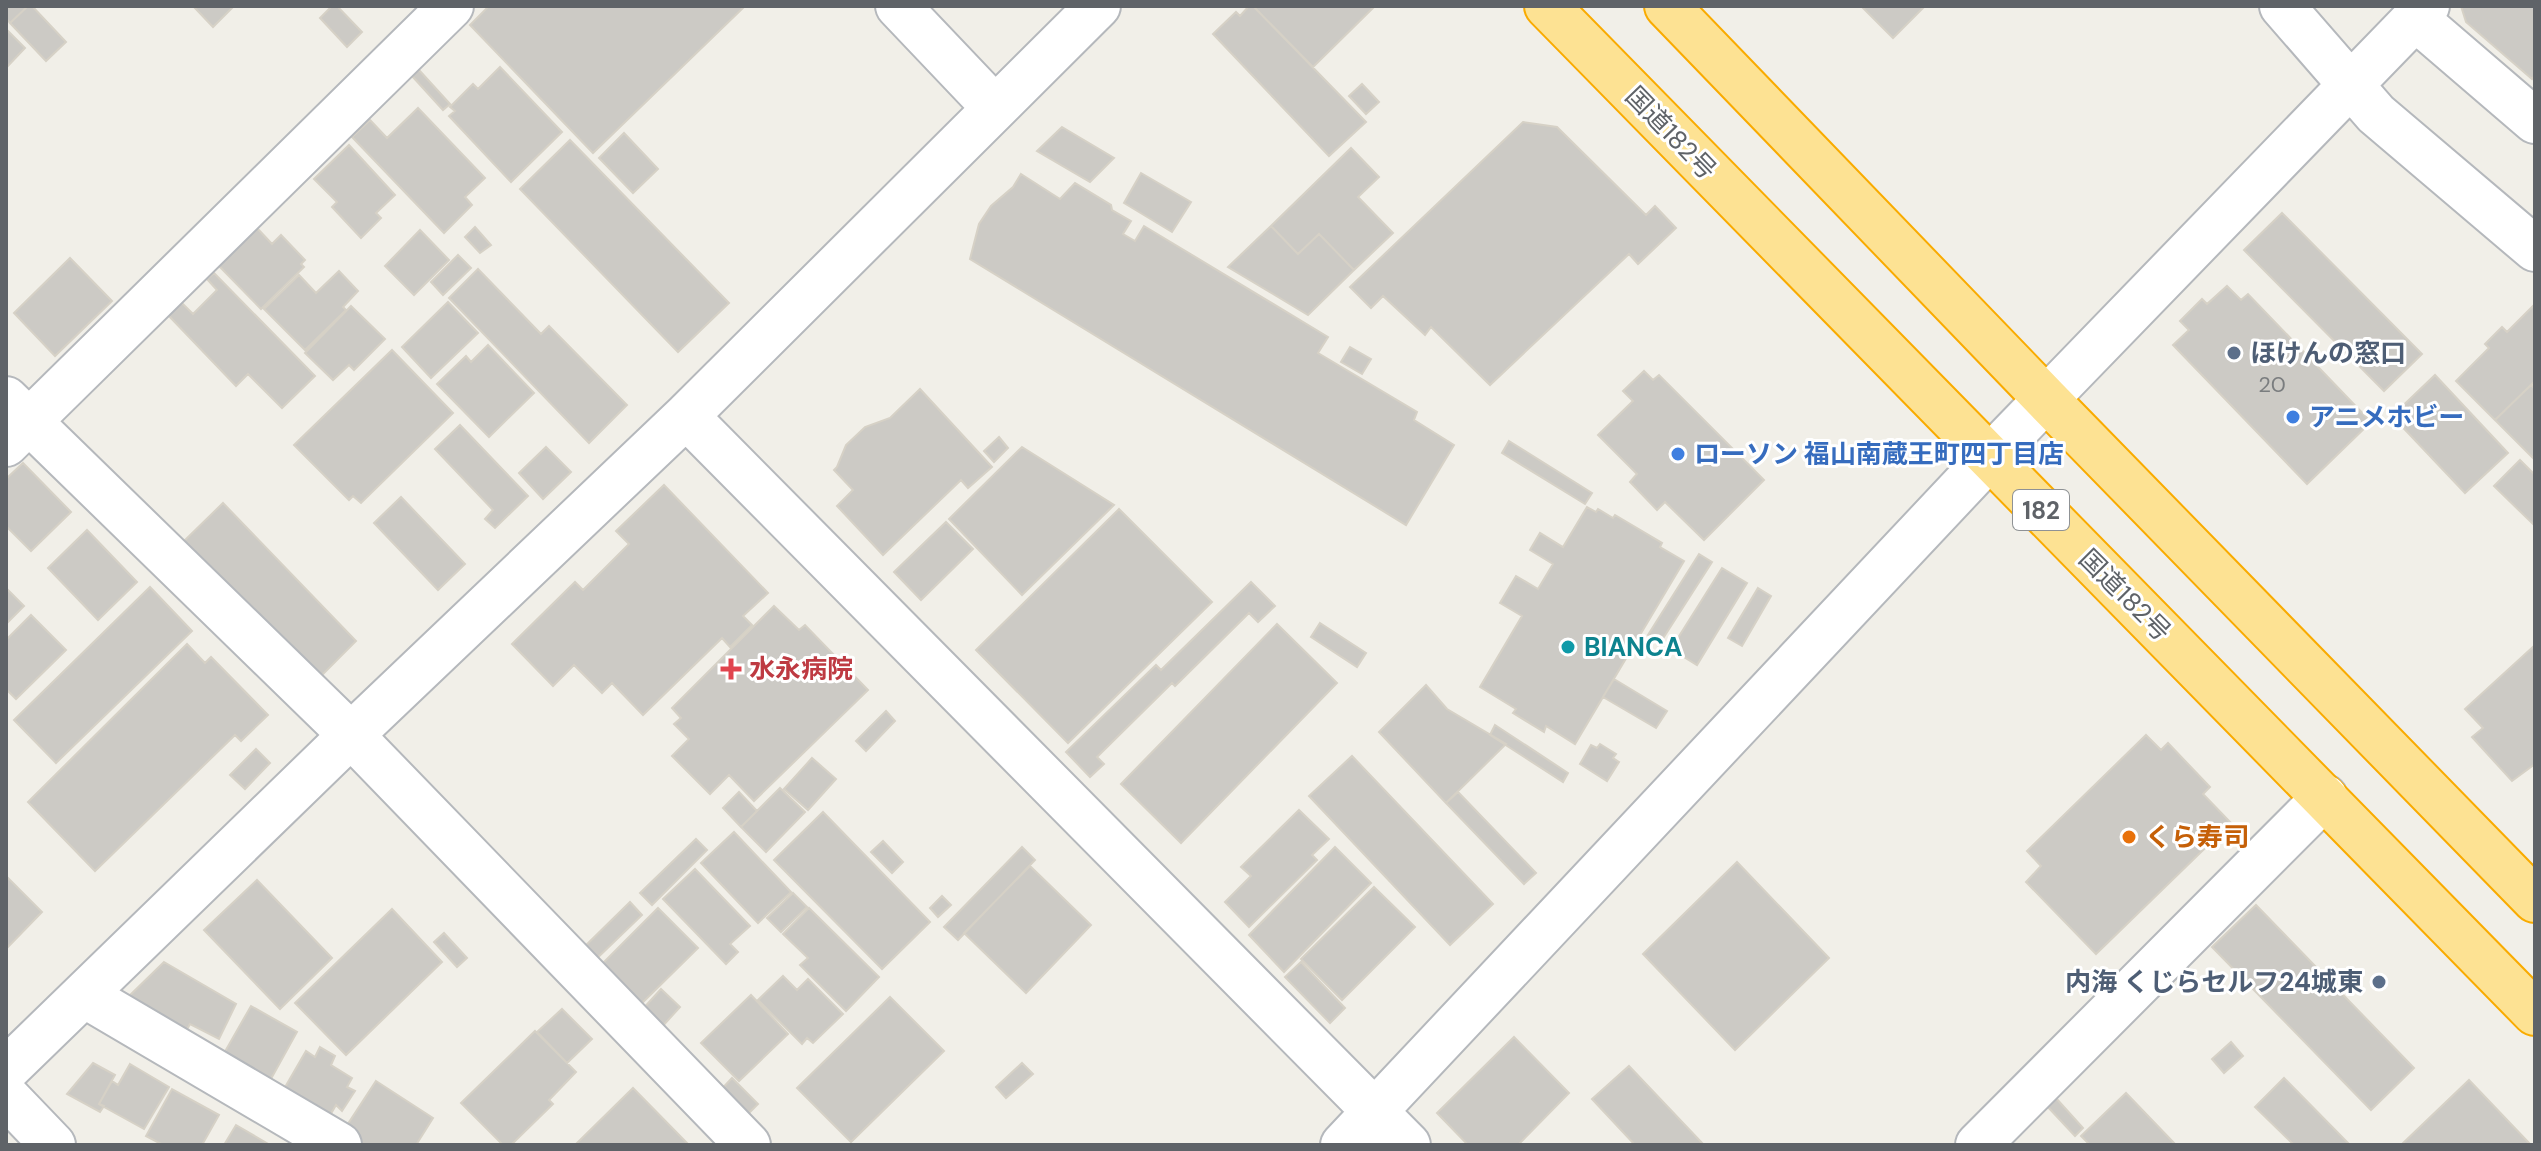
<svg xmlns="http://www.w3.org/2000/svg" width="2541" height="1151" font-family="'DM Sans','Noto Sans JP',sans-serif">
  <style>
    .building { fill: #cccac5; stroke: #d6d1c6; stroke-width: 2 }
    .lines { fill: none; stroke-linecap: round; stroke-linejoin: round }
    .minor-casing { stroke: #b5b8bc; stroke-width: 48 }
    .highway-casing { stroke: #f9ab00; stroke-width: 48 }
    .minor { stroke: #fff; stroke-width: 44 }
    .highway { stroke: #fde293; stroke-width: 44 }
    .service-dot { fill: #5c6f8a; stroke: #fff; stroke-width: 3 }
    .shop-dot { fill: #3f7fe0; stroke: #fff; stroke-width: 3 }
    .culture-dot { fill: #0f9aa8; stroke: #fff; stroke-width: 3 }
    .health-dot { fill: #e0444e; stroke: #fff; stroke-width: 3 }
    .food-dot { fill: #e8710a; stroke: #fff; stroke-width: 3 }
    .labels { text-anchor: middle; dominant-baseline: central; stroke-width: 6; stroke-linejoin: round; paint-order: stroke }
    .number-label { font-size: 22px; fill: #7a7d7f }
    .shield { fill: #fff; stroke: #8f9295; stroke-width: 2 }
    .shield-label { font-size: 24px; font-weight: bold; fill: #5f6368 }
    .street-label { font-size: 26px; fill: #5f6368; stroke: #fff }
    .service-label { font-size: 26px; font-weight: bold; fill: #4e5e75; stroke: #fff; text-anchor: start }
    .shop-label { font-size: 26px; font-weight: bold; fill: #366cbe; stroke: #fff; text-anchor: start }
    .culture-label { font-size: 26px; font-weight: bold; fill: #0d838f; stroke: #fff; text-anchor: start }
    .health-label { font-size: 26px; font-weight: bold; fill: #be3a42; stroke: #fff; text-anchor: start }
    .food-label { font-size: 26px; font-weight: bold; fill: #c56008; stroke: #fff; text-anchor: start }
  </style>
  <rect width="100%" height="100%" fill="#f1efe8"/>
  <path class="building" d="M6,6h22l-18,17 -4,-5z
    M28,6h4l34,36 -20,19 -36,-38z
    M193,6h41l-21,21z
    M332,6h5l25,26 -15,15 -27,-29z
    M489,6h256l-152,147 -123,-128z
    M1249,6h4l113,116 -37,34 -116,-122 23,-22 4,4z
    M1253,6h122l-62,61z
    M1861,6h64l-32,32z
    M2461,6h74v69l-3,4 -66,-57z
    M6,29l19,19 -19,20z
    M500,67l62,65 -51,50 -62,-66 6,-5 -5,-4 23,-23 5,5z
    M419,70l31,34 -7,6 -31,-34z
    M1362,84l17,18 -13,12 -17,-18z
    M418,108l67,70 -20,19 7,8 -28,28 -92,-96 18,-17 17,18z
    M1523,122l34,5 89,88 9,-9 21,22 -38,36 -9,-10 -139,131 -59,-58 -6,8 -42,-39 -12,12 -21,-21z
    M1062,127l52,31 -24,24 -53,-31z
    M624,133l34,36 -25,24 -34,-35z
    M570,140l159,163 -51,49 -158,-163z
    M349,145l46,50 -19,18 5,5 -20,20 -29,-31 5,-5 -23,-23z
    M1351,148l28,29 -21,20 35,36 -39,37 -35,-36 -21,20 -27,-28z
    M1141,173l50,29 -19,30 -48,-29z
    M1021,174l39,25 15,-16 36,22 1,5 19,11 -8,13 12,7 9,-15 184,111 -10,16 99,59 -3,8 40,25 -48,80 -436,-266 9,-35 12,-18 22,-19z
    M2282,213l140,141 -38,37 -140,-141z
    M1271,226l27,28 21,-20 35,36 -46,45 -80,-48z
    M475,227l16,18 -11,8 -15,-16z
    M257,228l15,16 9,-9 24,25 -4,4 3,3 -43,42 -43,-44z
    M420,230l29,30 -35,35 -29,-29z
    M458,255l13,13 -28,27 -12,-13z
    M70,258l42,43 -57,55 -41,-43z
    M478,269l63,65 8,-8 78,79 -38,38 -140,-145z
    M339,271l19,20 -15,16 3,3 -41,40 -41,-41 35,-34 17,18z
    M214,273l101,103 -33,32 -34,-34 -12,12 -68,-71 14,-12 11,11 24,-24 -10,-11z
    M2227,286l14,14 7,-6 123,128 -64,62 -134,-139 16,-15 -9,-9 22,-22 5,5z
    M448,302l30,31 -47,45 -29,-31z
    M2535,304v77l-40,39 -39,-39 33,-33 -4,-4 17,-17 5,5z
    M351,306l34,33 -31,31 -5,-5 -16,15 -28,-27z
    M488,345l46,48 -45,44 -52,-53 29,-28 5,6z
    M1350,347l21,12 -9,15 -21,-12z
    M392,350l61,63 -92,90 -8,-7 -4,4 -55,-55z
    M1644,371l9,9 6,-5 105,105 -60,60 -39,-38 -8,8 -27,-28 7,-8 -39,-39 35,-34 -10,-10z
    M2435,375l73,78 -43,40 -73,-77z
    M2531,385l4,4v71l-40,-40z
    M920,389l72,78 -24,21 -7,-8 -78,75 -46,-49 16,-16 -19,-20 3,-3 9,-22 19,-18 25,-9z
    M460,425l68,71 -33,32 -10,-9 8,-9 -58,-61z
    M999,437l9,11 -14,14 -10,-11z
    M1509,441l83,52 -7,11 -83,-51z
    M546,447l25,25 -28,27 -24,-26z
    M1022,447l92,58 -92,90 -73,-76z
    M2520,460l15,15v51l-41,-40z
    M23,463l48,49 -40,39 -25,-25v-47z
    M664,485l104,108 -25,23 9,9 -22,22 -8,-9 -79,77 -31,-32 -10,10 -28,-28 -21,21 -41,-42 63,-62 8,8 46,-46 -13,-13z
    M401,497l64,67 -27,26 -64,-67z
    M223,503l133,138 -41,41 -132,-140z
    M1587,507l9,5 2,-3 15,9 2,-3 47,28 -2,4 24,14 -109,183 -29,-18 -2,6 -31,-19 3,-4 -36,-22 42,-71 -22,-13 16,-27 22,13 15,-25 -23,-14 10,-17 23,14z
    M1119,509l93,93 -144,141 -92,-93z
    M946,522l27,27 -52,51 -27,-28z
    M87,530l50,52 -39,38 -50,-52z
    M1699,554l13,8 -52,81 -12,-8z
    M1722,568l25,15 -50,82 -26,-16z
    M1251,582l24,24 -17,16 -9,-9 -74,73 -3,-3 -75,74 7,7 -14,13 -24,-25 90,-87 5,5z
    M150,587l42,44 -136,132 -42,-43z
    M6,588l18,18 -18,18z
    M1758,588l13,8 -29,50 -14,-8z
    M774,606l25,24 6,-5 63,65 -114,111 -25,-26 -19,19 -38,-38 17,-17 -15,-15 7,-6 -9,-10z
    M31,615l35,35 -50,49 -10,-10v-49z
    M1320,623l46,30 -9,14 -46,-30z
    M1277,624l60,59 -156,160 -60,-59z
    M187,644l18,19 6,-6 57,58 -27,26 -6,-6 -140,136 -67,-69z
    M2535,645v119l-23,17 -40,-44 11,-9 -18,-19z
    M1614,679l53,32 -11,17 -53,-31z
    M1426,685l21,24 59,35 -60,59 -67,-71z
    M886,711l9,10 -29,30 -10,-10z
    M1495,725l73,48 -5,9 -73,-47z
    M2146,735l15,15 7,-7 42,44 -7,7 28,29 -135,131 -70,-72 15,-16 -14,-15z
    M1600,744l16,10 -3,4 6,4 -12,19 -27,-17 11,-19 6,3z
    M256,749l14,14 -25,26 -15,-14z
    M1352,756l141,148 -43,41 -141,-149z
    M812,758l24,21 -28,31 -24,-21z
    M780,788l25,24 -39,40 -25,-25z
    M739,792l18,19 -16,16 -18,-19z
    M1458,792l78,81 -12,11 -78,-81z
    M1299,810l30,29 -17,16 5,5 -68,67 -24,-25 26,-26 -10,-9z
    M823,812l107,110 -48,47 -108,-109z
    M734,832l57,60 -33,31 -57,-60z
    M696,839l11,11 -55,55 -12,-12z
    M883,841l20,21 -11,11 -21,-21z
    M1022,847l13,13 -77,80 -14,-13z
    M1335,847l36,36 -87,89 -35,-37z
    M1737,862l92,96 -94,92 -92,-96z
    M1030,866l61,59 -65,68 -62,-60z
    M695,869l55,57 -20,18 8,8 -12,12 -63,-65z
    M6,876l36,36 -36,37z
    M257,880l75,78 -52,51 -76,-79z
    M1374,887l41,40 -73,73 -41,-41z
    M793,893l14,14 -26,25 -14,-14z
    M942,896l9,9 -13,12 -8,-9z
    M630,902l12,13 -51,49 -12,-12z
    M2256,905l158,163 -43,42 -159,-163z
    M658,908l40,40 -62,61 -39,-40z
    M809,908l70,69 -33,34 -46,-46 8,-7 -25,-24z
    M392,909l50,53 -96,93 -51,-52z
    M444,933l23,25 -10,9 -23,-25z
    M164,962l72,42 -17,35 -29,-15 -11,20 -55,-43z
    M1301,962l44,46 -15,15 -45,-46z
    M783,976l14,14 11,-11 35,35 -30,29 -6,-5 -5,6 -44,-44z
    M661,989l19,18 -20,22 -19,-18z
    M751,995l37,39 -49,47 -38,-38z
    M890,997l54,54 -93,91 -54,-54z
    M251,1006l46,26 -31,56 -47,-26z
    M562,1009l30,30 -25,24 -30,-31z
    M535,1031l41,41 -27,28 4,4 -42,41h-8l-42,-42z
    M1514,1037l55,56 -51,52h-50l-31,-32z
    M2231,1042l12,14 -19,17 -12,-14z
    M320,1047l15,9 -4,9 21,13 -5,9 8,4 -13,20 -6,-6 -12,21 -47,-25 29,-50 9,6z
    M93,1063l22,12 -16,29 5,2 -4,6 -33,-18z
    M1022,1063l11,11 -27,24 -10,-11z
    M130,1064l39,23 -25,42 -45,-25 13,-23 6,4z
    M1629,1066l75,79h-69l-43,-46z
    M732,1078l26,26 -15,15 -26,-25z
    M2284,1078l66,67h-56l-39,-38z
    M2469,1080l62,65h-130z
    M376,1081l57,37 -17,27h-63l-13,-9z
    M633,1088l54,55 -2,2h-110z
    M172,1089l47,26 -17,30h-39l-17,-9z
    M2126,1093l50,52h-86l-9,-9z
    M2055,1097l28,31 -8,8 -29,-31z
    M236,1125l34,20h-46z"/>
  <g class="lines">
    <defs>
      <path id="minor" d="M898,6l96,101
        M2282,6l94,108 159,135
        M2415,18l120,103
        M6,399l345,336 397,410
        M686,416l722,729
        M6,444l445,-438
        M84,995l255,150
        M6,1070l345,-335 335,-319 412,-410
        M6,1096l47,49
        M1343,1145l646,-687 438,-452
        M1978,1145l347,-348"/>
      <path id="highway" d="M1547,6l988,1007
        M1667,6l379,393 489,501"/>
    </defs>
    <use href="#minor" class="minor-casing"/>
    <use href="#highway" class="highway-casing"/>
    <use href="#minor" class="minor"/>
    <use href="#highway" class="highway"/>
  </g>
  <g class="service-dot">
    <circle cx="2234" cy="353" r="8"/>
    <circle cx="2379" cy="982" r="8"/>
  </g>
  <g class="shop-dot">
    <circle cx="2293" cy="417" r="8"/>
    <circle cx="1678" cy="454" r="8"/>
  </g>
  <circle class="culture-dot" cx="1568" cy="647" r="8"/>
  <path class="health-dot" d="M727 657h8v8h8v8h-8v8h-8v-8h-8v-8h8z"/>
  <circle class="food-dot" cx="2129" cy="837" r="8"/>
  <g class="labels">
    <g class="number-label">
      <text x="2272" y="384">20</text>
    </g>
    <rect class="shield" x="2013" y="490" width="56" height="40" rx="6"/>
    <g class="shield-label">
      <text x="2041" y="510">182</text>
    </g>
    <g class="street-label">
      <text transform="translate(1671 133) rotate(46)">国道182号</text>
      <text transform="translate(2125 595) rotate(45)">国道182号</text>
    </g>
    <g class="service-label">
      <text x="2250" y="353">ほけんの窓口</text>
      <text x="2363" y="982" text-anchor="end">内海 くじらセルフ24城東</text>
    </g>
    <g class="shop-label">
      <text x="2309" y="417">アニメホビー</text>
      <text x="1694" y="454">ローソン 福山南蔵王町四丁目店</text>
    </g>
    <g class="culture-label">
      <text x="1584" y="647">BIANCA</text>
    </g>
    <g class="health-label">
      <text x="749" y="669">水永病院</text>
    </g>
    <g class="food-label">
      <text x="2145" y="837">くら寿司</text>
    </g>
  </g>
  <rect width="2541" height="1151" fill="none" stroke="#5f6368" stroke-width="16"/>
</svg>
